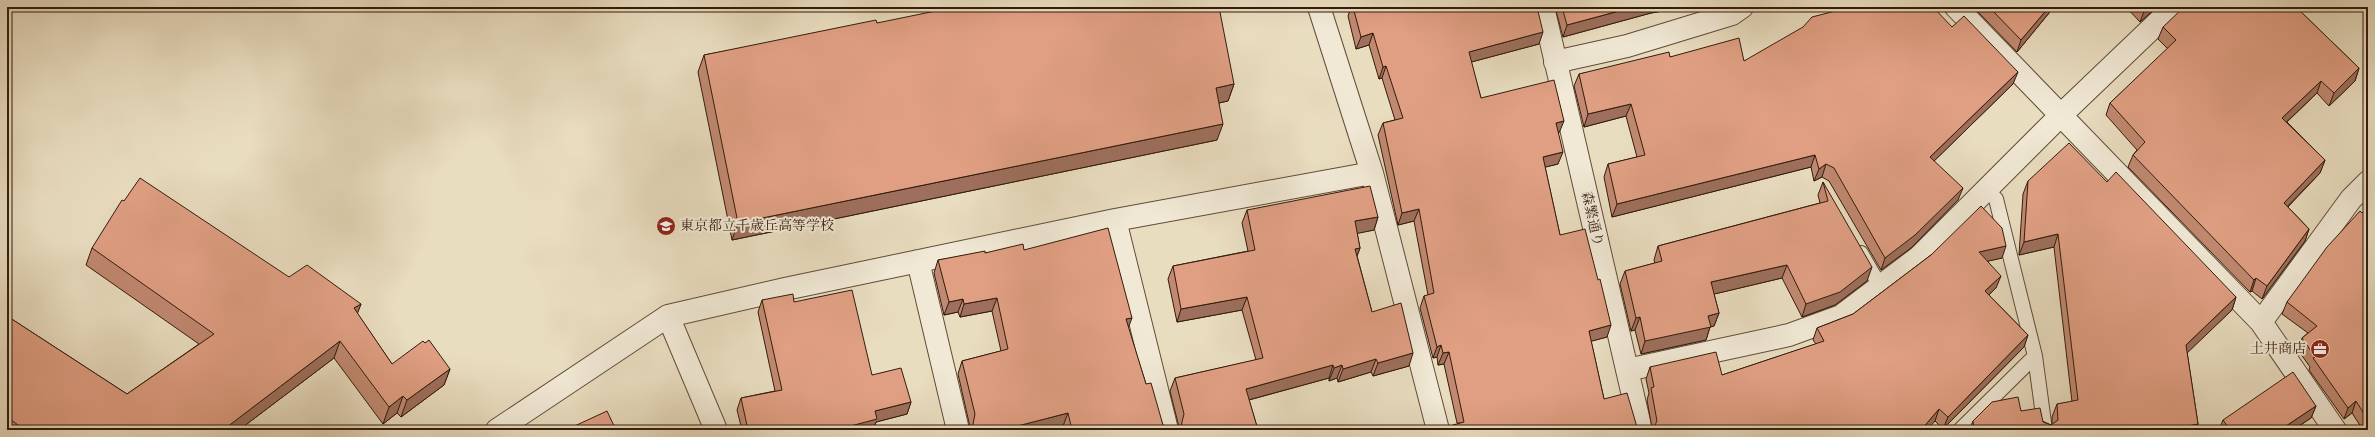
<svg xmlns="http://www.w3.org/2000/svg" width="2375" height="437" font-family="'Libre Bodoni','Noto Serif JP',serif">
  <style>
    .lines { fill: none; stroke-linecap: round; stroke-linejoin: round }
    .lane-casing { stroke: #604c38; stroke-width: 16 }
    .street-casing { stroke: #604c38; stroke-width: 24 }
    .lane { stroke: #f1e9d6; stroke-width: 14 }
    .street { stroke: #f1e9d6; stroke-width: 22 }
    .wall { fill: #c18971; stroke: #331b0b }
    .shaded-wall { fill: #9d6f5c; stroke: #331b0b }
    .building { fill: #e09f83; stroke: #331b0b }
    .labels { text-anchor: middle; dominant-baseline: central; stroke-width: 4; stroke-linejoin: round; paint-order: stroke }
    .street-label { font-size: 14px; fill: #331b0b; stroke: #f1e9d6 }
    .poi-label { font-size: 14px; fill: #331b0b; stroke: #f1e9d6; text-anchor: start }
  </style>
  <rect width="100%" height="100%" fill="#e9ddc0"/>
  <filter id="stains"><feTurbulence type="fractalNoise" baseFrequency=".005" numOctaves="4"/><feColorMatrix values="0 0 0 0 .2 0 0 0 0 .09 0 0 0 0 .02 0 0 0 .5 -.17"/></filter>
  <radialGradient id="worn" r=".72"><stop offset=".6" stop-color="#630" stop-opacity="0"/><stop offset="1" stop-color="#630" stop-opacity=".3"/></radialGradient>
  <g class="lines">
    <defs>
      <path id="lane" d="M1986,189l10,10 39,157 10,74
        M1861,253l19,33
        M1960,430l75,-74"/>
      <path id="street" d="M1319,7l53,166 66,257
        M1543,7l98,423
        M1956,7l305,315 74,108
        M1555,62l72,-16 105,-32 10,-7
        M1115,220l52,210
        M918,261l40,169
        M668,316l48,114
        M2261,322l90,-123 17,-17
        M1627,370l162,-35 52,-19 78,-59 142,-142 113,-108
        M497,430l171,-114 117,-27 330,-69 257,-47"/>
    </defs>
    <use href="#lane" class="lane-casing"/>
    <use href="#street" class="street-casing"/>
    <use href="#lane" class="lane"/>
    <use href="#street" class="street"/>
  </g>
  <path class="wall" d="M1351,7h186l2,37 -68,18 10,36 78,35h-1v31l-13,3 15,68 47,102 -16,4 13,58 33,28 -180,-4 -13,-59 -6,1 -1,-8 -4,1 -13,-50 4,-12 4,-1 -14,-74 -16,4 -20,-90 5,-12 12,-3 -13,-42 -3,1 -10,-34 -13,4 -8,-33z
    M1555,7h130l-34,6 -88,24z
    M1980,7h74l-37,45 -39,-40z
    M2126,7h31l-17,15z
    M2211,9l90,3 58,56 -4,13 -26,25 -12,-13 -30,29 38,38 -5,13 -32,34 21,22 -4,12 -43,58 -10,-8 -2,1 -122,-125 5,-12 4,-5 -31,-35 4,-12 58,-54 -10,-10 5,-12z
    M877,23l357,61 -6,17 -9,2 -2,37 -485,100 -34,-168 6,-17z
    M1952,27l61,57 -79,77 24,39 -47,48 -30,22 -52,-89 -7,-4 -8,4 -3,-14 -199,50 -8,-40 4,-13 29,-7 -11,-41 -42,11 -10,-41 5,-12 91,-17 74,4z
    M2028,181l79,1 129,115 -4,13 -45,42 11,72 -2,6h-227l4,-9 48,-10 30,14 1,-1v-7l5,-13 15,-2 -18,-155 -35,8 4,-61z
    M1823,182l44,99 -32,24 -33,12 -20,-39 -68,16 5,19 -5,13 -4,1 -4,13 -65,14 -6,-24 -4,1 -11,-47 5,-13 30,-8 -1,-3 4,-14 162,-43 -2,-8z
    M2368,207v223h-5l-11,-17 -8,6 -35,-49 1,-3 -12,-17 4,-12 6,-5 -26,-19 5,-12 75,-89z
    M1247,210l131,7 -4,13 -17,3 3,15 -3,8 15,56 37,54 -36,10 -2,-4 -33,10 -1,-4 -8,3v-3l-80,22 9,30h-194l-1,-4 -15,4h-78v-3l-12,-53 4,-13 39,-10 -9,-40 -32,6 -2,-5 -14,3 -10,-42 4,-13 47,-7 39,-3 104,78 18,56 17,41 5,4h6l5,-2 -9,-36 5,-13 81,-18 -14,-50 -65,12 -9,-43 5,-13 75,-15 -6,-28z
    M92,248l197,29 72,27 -4,9 35,51 58,5 -6,16 -43,32 -4,-4 -14,11 -49,-66 -95,72h-232v-114l120,78 72,-50 -113,-79z
    M1931,255l71,3 -14,3 8,27 -7,7 39,40 -4,12 -81,82 -8,-8 -283,7 -5,-28 2,-7 -3,-14 4,-12 72,8 94,-31 -3,-4 4,-12 36,-14z
    M762,300l32,2 78,73 39,27 -4,12 -31,8 -3,8h-131l-5,-20 4,-12 34,-7 -17,-79z
    M2316,406l-5,12 -18,12h-74l4,-10z"/>
  <path class="shaded-wall" d="M1634,7h51l-34,6 -88,24 4,-12z
    M2049,7h5l-37,45 4,-12z
    M2148,7h9l-17,15 5,-13z
    M2298,7h8l-13,14 4,-13z
    M1543,32l-4,12 -75,20 5,-12z
    M1373,33l-4,12 -13,4 5,-12z
    M1386,66l-4,12 -3,1 4,-12z
    M2359,68l-4,13 -26,25 5,-13z
    M2018,72l-5,12 -87,85 4,-12z
    M2321,81l-4,12 -39,37 4,-12z
    M1234,84l-6,17 -19,4 7,-17z
    M1631,104l-5,12 -42,11 4,-13z
    M1564,121l-5,12 -8,1 5,-11z
    M1223,124l-6,16 -485,100 6,-17z
    M1563,152l-5,12 -20,5 5,-12z
    M1815,155l-4,12 -199,50 5,-13z
    M2325,160l-5,13 -41,42 5,-12z
    M1826,164l-4,13 -8,4 5,-12z
    M1963,188l-5,12 -47,48 -30,22 4,-12z
    M1419,209l-5,12 -16,4 4,-12z
    M1378,217l-4,13 -24,5 5,-14z
    M2309,229l-4,12 -43,58 5,-13z
    M2058,234l-4,13 -35,8 5,-13z
    M2006,246l-4,12 -27,6 4,-12z
    M1360,248l-5,13v-12z
    M1787,265l-5,13 -76,18 5,-14z
    M1872,267l-5,14 -32,24 -33,12 4,-13z
    M2001,276l-5,12 -16,15 5,-12z
    M2256,278l-4,13 -2,1 4,-12z
    M1247,297l-5,13 -65,12 4,-13z
    M2236,297l-4,13 -50,48 4,-13z
    M997,298l-5,13 -32,6 4,-13z
    M963,299l-5,13 -14,3 5,-13z
    M361,304l-6,16 -1,-12z
    M1719,313l-5,13 -4,1 -4,13 -65,14 4,-13 63,-25z
    M1640,317l-5,13 -4,1 5,-13z
    M1132,318l-5,13 -1,-12z
    M1611,325l-4,12 -22,6 4,-12z
    M2028,335l-4,12 -81,82 5,-12z
    M340,341l-6,17 -95,72h-16z
    M1441,345l-4,12 -4,1 4,-11z
    M1449,352l-5,12 -6,1 5,-12z
    M1413,353l-4,13 -36,10 5,-13z
    M1376,359l-5,13 -33,10 5,-13z
    M1333,365l-4,13 -88,24 5,-13z
    M1342,365l-5,13 -8,3 5,-13z
    M450,369l-6,16 -43,32 6,-17z
    M403,396l-6,17 -14,11 6,-17z
    M2356,401l-4,12 -8,6 4,-11z
    M911,402l-4,12 -31,8 -3,8h-27l1,-3 28,-16z
    M2316,406l-5,12 -18,12h-13z
    M1939,409l-4,12 -8,9h-6z
    M1068,413l-5,13 -15,4h-46z
    M2198,424l-2,6h-30z
    M2087,426l-2,4h-24z"/>
  <path class="building" d="M955,7h264l15,77 -18,4 7,36 -485,99 -34,-168 172,-35 1,3z
    M1353,7h184l6,25 -74,20 12,46 73,-18 10,41 -8,2 7,29 -20,5 17,78 25,-6 13,51 2,-1 11,46 -22,6 15,68 23,-6 10,34 5,3h-197l8,-5 11,-3 -15,-70 -6,1 -2,-8 -4,2 -13,-51 10,-3 -15,-84 -17,4 -19,-90 20,-5 -17,-52 -3,1 -10,-34 -12,4z
    M1562,7h72l-67,18z
    M1851,7h82l19,20 12,-11 54,56 -88,85 33,31 -48,47 -30,23 -51,-90 -8,-4 -7,5 -4,-14 -198,49 -9,-40 37,-9 -14,-51 -43,10 -9,-40 90,-22 1,5 69,-19 5,23 59,-34 9,-10z
    M1989,7h60l-28,33z
    M2143,7h5l-3,2z
    M2184,7h26l1,2 2,-2h85l-1,1 62,60 -25,25 -13,-12 -39,37 43,42 -41,43 25,26 -42,57 -11,-8 -2,2 -121,-125 12,-13 -35,-39 66,-63 -13,-13z
    M2069,143l38,39 9,-10 120,125 -50,48 12,79 -32,6h-79v-4l-26,4h-87l-1,-9 19,-19 26,-5 3,14 19,-3 3,14 8,3 7,-5 -1,-16 21,-4 -20,-166 -34,8 4,-61z
    M140,178l149,99 18,-12 54,39 -7,4 38,56 31,-23 2,2 4,-3 21,29 -43,31 -4,-4 -14,11 -49,-66 -117,89h-198l-18,-13v-101l120,78 87,-60 -122,-86 30,-48 2,1z
    M1823,182l49,85 -32,25 -34,12 -19,-39 -76,17 8,31 -11,3 3,11 -66,14 -5,-24 -4,1 -11,-47 37,-10 -4,-15 170,-45z
    M1370,186l8,31 -23,4 5,27 -5,1 17,63 29,-9 12,50 -35,10 -2,-4 -33,10 -1,-4 -8,3 -1,-3 -87,24 12,41h-186l-4,-17 -66,17h-28l-1,-6 2,-10 -13,-53 46,-12 -11,-51 -33,6 -1,-5 -14,3 -11,-42 47,-9v2l38,-9 1,6 84,-22 24,90 -6,1 20,65 5,-1 12,42 5,4h6l7,-3 3,-12 -9,-36 88,-20 -16,-61 -66,12 -8,-43 82,-16 -8,-40z
    M1981,206l21,22 4,18 -27,6 22,24 -16,15 43,44 -80,82 -9,-8 -18,21h-272l5,-3 3,-6 -6,-33 3,-1 -4,-20 66,-15 6,23 102,-34 -7,-13 36,-14 78,-59z
    M2368,207v213l-12,-19 -8,7 -35,-50 2,-1 -13,-19 15,-12 -30,-24 40,-55 33,-36 2,2z
    M852,290l20,85 29,-7 10,34 -36,9 2,8 -30,8 1,3h-100l-7,-32 41,-8 -20,-90 31,-6 1,8z
    M2293,372l23,34 -36,24h-50l-7,-10z
    M607,411l9,19h-50z
    M1436,428l8,2h-14z"/>
  <defs>
    <symbol id="school-disc" viewBox="-11 -11 22 22"><circle r="9.5" fill="#8f2418" stroke="#f1e9d6"/><path d="M0-5L7-2L0 1L-7-2ZM-4 1L0 2.5L4 1V4Q0 6-4 4Z" fill="#fff"/></symbol>
    <symbol id="office-disc" viewBox="-11 -11 22 22"><circle r="9.5" fill="#8f2418" stroke="#f1e9d6"/><path d="M-6-3h4V-5.5h4V-3h4V5H-6ZM-1-4.5V-3h2v-1.5ZM-6 0V1H6V0Z" fill="#fff"/></symbol>
  </defs>
  <g fill-rule="evenodd">
    <use href="#school-disc" x="655" y="215" width="22" height="22"/>
    <use href="#office-disc" x="2309" y="338" width="22" height="22"/>
  </g>
  <g class="labels">
    <g class="street-label">
      <text transform="translate(1592 219) rotate(77)">森繁通り</text>
    </g>
    <g class="poi-label">
      <text x="680" y="226">東京都立千歳丘高等学校</text>
      <text x="2306" y="349" text-anchor="end">土井商店</text>
    </g>
  </g>
  <rect width="2375" height="437" fill="none" stroke="#e9ddc0" stroke-width="24"/>
  <rect x="8" y="8" width="2359" height="421" fill="none" stroke="#331b0b" stroke-width="2"/>
  <rect x="12" y="12" width="2351" height="413" fill="none" stroke="#331b0b"/>
  <rect width="100%" height="100%" filter="url(#stains)"/>
  <rect width="100%" height="100%" fill="url(#worn)"/>
</svg>
